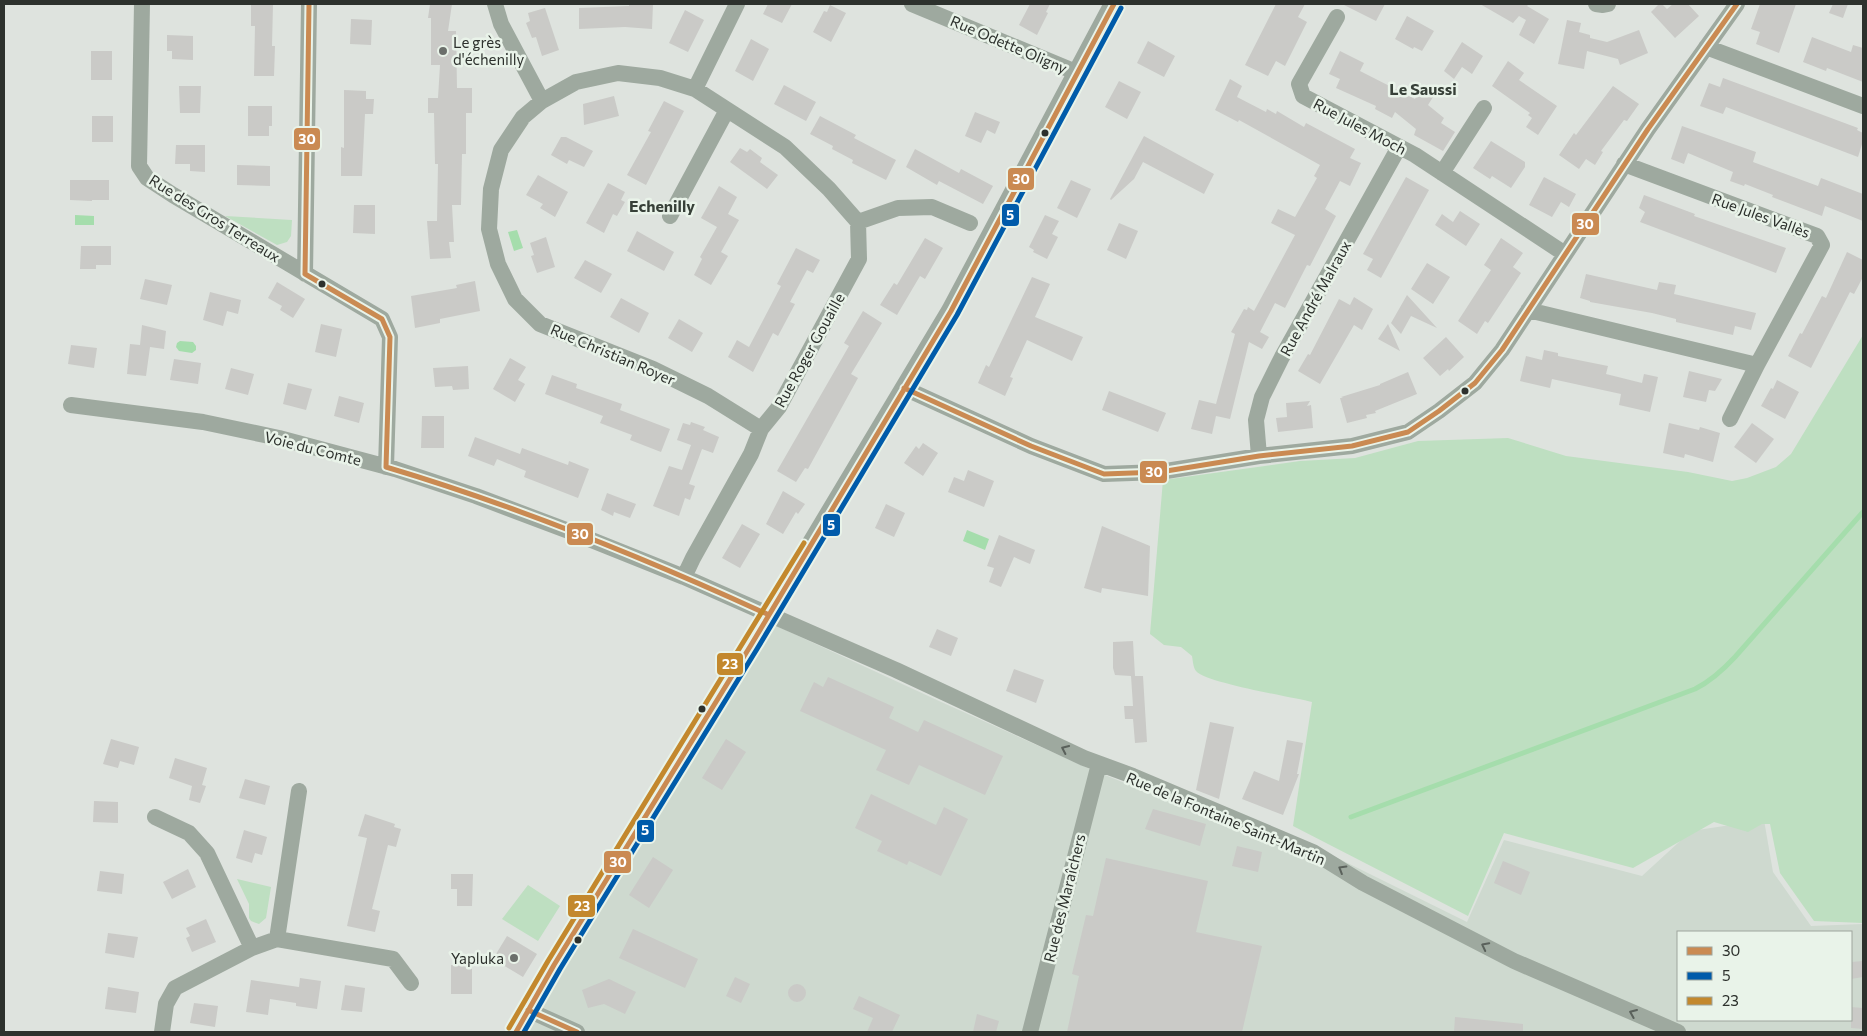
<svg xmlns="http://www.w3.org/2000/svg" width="1867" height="1036" font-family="Commissioner,sans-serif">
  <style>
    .built { fill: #ced9cf; fill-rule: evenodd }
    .green { fill: #bedfc1 }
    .water { fill: #a5ddac }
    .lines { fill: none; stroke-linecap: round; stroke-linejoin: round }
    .stream { stroke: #a5ddac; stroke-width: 5 }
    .building { fill: #cacac7 }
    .minor { stroke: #9ea99f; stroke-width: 16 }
    .tertiary { stroke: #9ea99f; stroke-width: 20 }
    .bus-1-casing { stroke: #e9f3e9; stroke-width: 9 }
    .bus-2-casing { stroke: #e9f3e9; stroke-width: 9 }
    .bus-3-casing { stroke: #e9f3e9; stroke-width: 9 }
    .bus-1 { stroke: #ca8a52; stroke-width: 5 }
    .bus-2 { stroke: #005baa; stroke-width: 5 }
    .bus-3 { stroke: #c3882d; stroke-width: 5 }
    .oneway { stroke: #5a615b }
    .poi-dot { fill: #6b6f6b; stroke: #e9f3e9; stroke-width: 2 }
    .bus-dot { fill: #2d312d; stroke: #e9f3e9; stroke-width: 2 }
    .labels { text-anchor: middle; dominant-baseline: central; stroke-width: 5; stroke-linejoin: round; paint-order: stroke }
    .poi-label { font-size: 15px; fill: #2d312d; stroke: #e9f3e9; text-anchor: start }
    .street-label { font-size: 15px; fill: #2d312d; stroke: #e9f3e9 }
    .neighbourhood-label { font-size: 16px; font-weight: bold; fill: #374038; stroke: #e9f3e9 }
    .line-badge { stroke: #e9f3e9; stroke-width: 2 }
    .badge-label { font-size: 14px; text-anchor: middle; font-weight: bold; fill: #fff }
  </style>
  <rect width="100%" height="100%" fill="#dee3de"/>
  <path class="built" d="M766,621l173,80 151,68 144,58 65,12 168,83 37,-82 138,36 49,-45 73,-11 9,52 38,54 52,-2v108h-1348zM1678,932h173v88h-173z"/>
  <path class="green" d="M225,216l67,4 -1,16 -4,6 -10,3z
    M1863,335v588l-49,-2 -34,-48 -10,-49h-8l-14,8 -34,-10 -81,46 -129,-35 -36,83 -175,-90 19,-124c-20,-5 -106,-19 -116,-31 -3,-4 -3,-10 -4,-15l-11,-9 -17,-2 -14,-11 13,-154 137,-19 55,-3 63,-17 90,-3 58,18 122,16 44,9 15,-3 29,-11 15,-13z
    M237,879l34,8 -5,31 -7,6 -8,-3 -2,-3v-14z
    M528,885l32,21 -22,35 -36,-22z"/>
  <path class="water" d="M75,215l19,1v9h-19z
    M517,230l6,18 -9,3 -6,-19z
    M180,341l13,1 3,4v4l-4,3 -13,-2 -3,-4 1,-4z
    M967,530l22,9 -4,11 -22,-9z"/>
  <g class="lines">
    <path class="stream" d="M1351,817l344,-128c16,-8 28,-19 40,-32l128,-145"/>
  </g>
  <path class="building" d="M251,4h22l-1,42h3l-1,30h-20l1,-50h-4z
    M430,4h22l-4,27h8l1,57h15v25h-6v41h-4l-1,51h-9l2,37h-5l2,16 -21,1 -3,-38h10l1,-57h-3l-1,-51h-6v-15h10l2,-33h-9v-47h-3z
    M629,4h24l-1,25 -27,-2 -46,2v-21l50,-2z
    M768,4h24l-10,19 -19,-9z
    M1030,4h20l-4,8 2,1 -11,22 -18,-10z
    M1276,4h29l-7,13 9,5 -22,44 -9,-5 -8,15 -23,-11z
    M1342,4h43l-9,17z
    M1480,4h49l-2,2 22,13 -15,25 -15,-9 7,-15 -7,-4 -6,7z
    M1659,4h3l5,5 6,-5h15l11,12 -24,22 -24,-26z
    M1760,4h36l-17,49 -23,-9 4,-12 -9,-3z
    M1833,4h15l-5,14 -14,-5z
    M830,5l16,8 -15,29 -18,-10 11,-21 3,1z
    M545,8l14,42 -17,6 -6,-19 -4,1 -6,-15 4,-2 -2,-8z
    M685,10l19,10 -16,32 -19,-9z
    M1407,16l27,15 -12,20 -8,-4 -1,2 -18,-10z
    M351,19l21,1 -1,25 -21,-1z
    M1567,20l14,3 -2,9 11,3v3l17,4 32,-12 9,23 -28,12 -2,-6 -31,-8 -3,18 -26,-5z
    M167,35l26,1v24l-21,-1v-8h-5z
    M1812,37l39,15 2,-7 10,3v34l-36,-14 -1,3 -23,-9z
    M751,39l18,10 -16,32 -18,-10z
    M1148,41l27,15 -11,21 -27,-14z
    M1462,42l21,14 -11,18 -10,-7 -8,12 -10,-8z
    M91,51h21v29h-21z
    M1340,51l24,12 -4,8 55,28 5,-9 13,7 -5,8 16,13 -3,5 14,9 -12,19 -29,-16 2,-6 -21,-17 -3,6 -17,-9 1,-3 -40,-18 4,-9 -11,-5z
    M1508,61l16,12 -5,7 38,26 -19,29 -12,-8 6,-9 -4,-3 2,-2 -38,-27z
    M1723,78l135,50 -1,2 6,3v8l-5,16 -132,-50 -3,7 -23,-8 9,-23 11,4z
    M1230,79l12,7 -5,11 29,15 1,-3 9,5 1,-3 27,16 2,-4 49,26 -5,9 11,5 -11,23 -10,-5 -15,28 11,7 -26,50 -3,-1 -22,43 -10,-5 -15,29 9,5 -7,12 -13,-7 -19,77 -14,-3 -4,18 -21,-5 8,-29 17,4 19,-70 -4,-2 13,-23 3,1 1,-3 6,4 41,-76 -24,-12 7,-14 17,8 22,-39 -3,-2 6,-11 -81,-45 -1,2 -23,-12z
    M1119,81l22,11 -14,27 -22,-12z
    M784,85l32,17 -10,19 -32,-17z
    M179,86h22l-1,27h-20z
    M1613,86l26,18 -12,17 -3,-1 -23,31 2,1 -8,13 -9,-6 -7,10 -20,-14 15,-22 2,2z
    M344,90l22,1v8h8l-1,15h-8l-3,62h-21v-29l3,1z
    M614,96l5,20 -35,9 -1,-21z
    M664,101l20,10 -38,74 -19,-10 24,-43 -3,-1z
    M248,106h24v20h-3v10h-21z
    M975,112l25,10 -5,12 -8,-4 -6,13 -16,-7z
    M92,116h21v26h-21z
    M820,116l36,19 -2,3 42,22 -10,20 -34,-17 1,-3 -21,-11 1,-3 -23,-12z
    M1682,126l74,26 -3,10 65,24 3,-8 42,16v27l-38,-15 -3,10 -50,-19 1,-2 -28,-11 -1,2 -14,-5 3,-9 -45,-19 -4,11 -13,-5z
    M1144,136l70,38 -10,20 -61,-32 -9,17 -23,21 -1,-1z
    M561,137h5l27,14 -9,16 -15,-7 -2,4 -16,-9z
    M1491,141l34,21v5l-14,21 -19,-12 -2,3 -17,-11z
    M176,145h29v27l-15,-1v-7h-15z
    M740,148l7,4 3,-3 12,9 -2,4 18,13 -11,14 -37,-27z
    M915,149l44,24 2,-4 32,17 -10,18 -44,-23 -2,4 -31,-18z
    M237,165l33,1v20l-33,-1z
    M538,175l30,17 -13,25 -15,-9 3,-4 -17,-9z
    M1406,177l23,13 -48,88 -14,-8 6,-11 -10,-5z
    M1544,177l32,17 -7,13 -8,-5 -9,15 -23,-12z
    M70,180h39v20h-17v1l-22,-1z
    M1071,180l20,9 -14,29 -20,-10z
    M608,183l17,9 -4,8 4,2 -8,14 -4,-2 -9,19 -18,-10z
    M719,186l18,11 -9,17 11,6 -18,32 7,4 -17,29 -17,-10 8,-16 -2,-2 17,-30 -16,-9z
    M1644,195l51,19 -1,2 92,32 -10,25 -136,-51 5,-10 -6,-4z
    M354,205h21v29l-22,-1z
    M1460,211l20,13 -14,22 -31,-21 7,-11 11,8z
    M1045,215l14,6 -7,13 6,3 -11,22 -14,-7 1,-2 -5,-3z
    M1119,223l19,8 -12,28 -19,-9z
    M637,231l37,21 -10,19 -37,-20z
    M546,237l9,30 -18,6 -6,-17 3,-1 -4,-12z
    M925,238l18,10 -18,31 -5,-3 -23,39 -17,-10 14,-22 3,2z
    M1501,238l22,15 -10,14 8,6 -33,50 -3,-2 -8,13 -19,-13 33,-51 -7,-5z
    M81,246h30v19h-15v4h-16z
    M796,248l24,12 -7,13 -6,-3 -17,32 5,2 -17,32 -5,-3 -20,39 -25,-15 9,-17 12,7 32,-61 -4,-2z
    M1847,252l16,8v17l-9,17 -4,-2 -39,76 -23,-12 12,-23 2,1 20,-38 4,2z
    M585,260l27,14 -11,19 -27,-15z
    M1427,263l23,14 -17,27 -22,-15z
    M1586,274l71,16 2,-8 17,3 -2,9 82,19 -5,17 -16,-4 -2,9 -57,-13v-3l-24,-6 -62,-11v-1l-10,-3z
    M1032,277l18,7 -15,33 48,20 -11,24 -45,-21 -17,37 3,1 -8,18 -27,-13 8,-18 3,2z
    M145,279l27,6 -5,20 -27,-6z
    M475,281l5,30 -40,8v4l-25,5 -4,-32 46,-8 -1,-3z
    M277,282l28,17 -12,19 -13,-8 2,-4 -14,-8z
    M210,292l31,8 -3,14 -11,-3 -4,15 -20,-6z
    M1407,295l30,33 -26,-12 -10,18 -10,-11z
    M1354,297l19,12 -11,21 -8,-5 -34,59 -22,-13 10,-17 2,1 29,-56 11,6z
    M621,298l28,15 -10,20 -29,-16z
    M863,311l19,12 -31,51 7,4 -50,91 -3,-1 -9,14 -19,-11 72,-125 -5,-3z
    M679,319l24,14 -11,19 -24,-14z
    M321,324l21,5 -6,28 -21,-5z
    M1388,324l12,27 -22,-12z
    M142,325l24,6 -2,18 -14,-2 -4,29 -19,-2 3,-30 10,1z
    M1446,337l18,20 -15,14 -1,-2 -8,7 -17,-18z
    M71,345l26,3 -3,20 -26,-4z
    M1544,350l14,3v3l50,10 -2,8 36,9 2,-9 14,3 -8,35 -31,-7 2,-11 -69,-15 -2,9 -30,-7 6,-25 16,4z
    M510,358l16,9 -8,13 7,4 -10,18 -22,-13z
    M174,359l27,4 -3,21 -28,-4z
    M468,366l1,23 -16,1 -1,-4 -17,1 -2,-19z
    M231,368l23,6 -6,21 -23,-6z
    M1689,371l33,8 -7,12 -6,-1 -3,12 -23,-5z
    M1408,372l9,22 -42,17 1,2 -10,2 1,3 -20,5 -7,-25h3l-2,-1 39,-12v-1z
    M552,375l25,9 -1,4 46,16 -2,6 50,19 -9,23 -31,-12 2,-5 -32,-12 3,-7 -58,-22z
    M1777,380l22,12 -14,27 -24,-13 10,-18 2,1z
    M288,383l24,6 -6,21 -23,-6z
    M1109,391l57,22 -8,19 -56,-22z
    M339,396l25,7 -5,20 -25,-7z
    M1310,401l-3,5 4,-1 2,23 -35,4 -2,-14 11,-1 -1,-14z
    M422,416h22v32h-23z
    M691,422l14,5 -2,3 16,7 -6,16 -11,-4 -13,35 6,2 -5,14 -5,-2 -6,18 -26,-10 16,-40 13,4 9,-25 -14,-5 6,-17 7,2z
    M1669,423l30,7 1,-3 20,6 -7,29 -28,-8 -1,4 -21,-5z
    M1752,423l22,16 -18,24 -22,-16z
    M475,437l45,17 2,-6 46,17 1,-4 20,8 -11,29 -54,-21 2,-6 -29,-12 -3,7 -26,-10z
    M923,443l15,10 -15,23 -19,-13 12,-17 3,3z
    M968,470l26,11 -10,26 -36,-15 6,-15 10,4z
    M783,491l22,13 -7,10 -2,-2 -13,22 -17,-10z
    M607,493l29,11 -6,14 -16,-6 -1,4 -12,-6z
    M886,504l19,9 -11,24 -19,-9z
    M742,524l18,10 -20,34 -18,-10z
    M1102,526l48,20 -2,50 -46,-8 -1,5 -17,-5z
    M999,535l36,15 -5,14 -16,-7 -13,30 -12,-5 5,-14 -7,-2z
    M937,629l21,9 -7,18 -22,-9z
    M1133,641l2,35h8l4,66 -12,1 -2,-24h-8l-1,-13h9l-2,-30 -16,-1 -2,-7v-26z
    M1014,669l30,11 -8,23 -30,-12z
    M828,677l66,30 -5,11 29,14 6,-12 79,36 -18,39 -66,-30 -10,20 -33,-15 10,-20 -86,-39 14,-29 9,5z
    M1210,722l24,5 -15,72 -23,-9z
    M111,739l28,8 -5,18 -14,-4 -2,7 -15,-4z
    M726,739l20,13 -24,38 -20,-12z
    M1287,740l16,3 -6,31h2l-16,41 -41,-16 12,-28 25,10z
    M175,758l32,10 -5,17 4,1 -6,17 -11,-3 3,-14 -23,-8z
    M245,779l25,7 -5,19 -26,-7z
    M871,794l65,31 8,-18 24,12 -27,57 -32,-15 -2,4 -30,-14 5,-10 -27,-13z
    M94,801l24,1v21l-25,-1z
    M1153,809l53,15 -6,22 -55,-17z
    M365,814l30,10 -1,3 7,2 -5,18 -8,-2 -16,64 8,2 -5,21 -28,-6 20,-88 -9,-2z
    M244,830l23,7 -5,18 -7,-2 -3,10 -16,-5z
    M1237,846l25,6 -4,20 -26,-6z
    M653,857l20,13 -24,38 -20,-13z
    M1106,858l102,23 -12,51 66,14 -20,86h-175l12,-56 -7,-2 14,-59 7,1z
    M1503,861l27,11 -9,23 -27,-12z
    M188,869l8,18 -24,12 -9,-17z
    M100,871l24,3 -2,20 -25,-3z
    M451,874h22l-1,32h-15v-17h-6z
    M206,919l10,23 -24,10 -6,-14 4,-2 -4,-8z
    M633,929l65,30 -13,29 -66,-30z
    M108,933l30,4 -4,21 -29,-5z
    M507,936l30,18 -14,23 -30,-18z
    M1863,961v16l-12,2v-17z
    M451,965h21v29h-21z
    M735,977l15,7 -9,19 -15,-7z
    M300,978l21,3 -4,28 -21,-3v-3l-26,-4 -2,16 -22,-3 5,-32 48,7z
    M609,979l27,13 -11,22 -21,-10 -16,4 -6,-18z
    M788 993a9 9 0 1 1 18 0a9 9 0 1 1-18 0Z
    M345,985l20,3 -3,24 -21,-2z
    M108,987l31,5 -3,21 -31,-4z
    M859,996l41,19 -8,17h-25l6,-14 -20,-9z
    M194,1003l24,3 -3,21 -25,-4z
    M1851,1007l12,1v21l-12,-1z
    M977,1014l22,7 -3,11h-23z
    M1455,1017l68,7v8h-69z"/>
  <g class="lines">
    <path class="minor" d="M142,4l-3,162 8,12 26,17 209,124 8,18 -4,130
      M495,4l6,20 41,77
      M912,4l166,69
      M1596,4l7,1 5,-1
      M1337,17l-38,67 4,12 112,59 150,99
      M1706,47l157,59
      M695,89l42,-85
      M1442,173l42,-65
      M670,216l57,-106
      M305,274l4,-270
      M1528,310l229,55 65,-120 -5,-9 -193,-72
      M904,388l127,58 73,28 56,-2 99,-16 93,-10 56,-14 31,-21 36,-28 27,-33 146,-221 89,-125
      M71,405l132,17 76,16 116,31 81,27 98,37 110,44 52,23 160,70 188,88 49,18 180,76 50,31 151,78 164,71
      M1730,419l27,-54
      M761,429l-53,-33 -55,-27 -113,-45 -25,-25 -17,-35 -9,-35 2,-40 10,-39 22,-33 19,-16 34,-19 42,-9 42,5 35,11 90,58 44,42 29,33
      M1259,456l-3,-36 6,-23 20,-40 117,-210
      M684,577l9,-19 58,-104 10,-25 18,-22 80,-148 -1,-37 40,-14 34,-1 38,16
      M155,817l34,16 18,20 45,95
      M277,939l116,20 18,24
      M528,1010l49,22
      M162,1032l4,-28 9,-16 77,-40 25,-9 22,-148
      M1030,1032l69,-268"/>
    <path class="tertiary" d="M516,1032l38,-67 197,-320 200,-334 163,-307"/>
    <defs>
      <path id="bus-1" d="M305,274l4,-270
        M305,274l77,45 8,18 -4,130
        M904,388l127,58 73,28 56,-2 99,-16 93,-10 56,-14 31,-21 36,-28 27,-33 146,-221 89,-125
        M386,467c131,39 259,91 383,148
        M528,1010l49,22
        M516,1032l38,-67 197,-320 200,-334 163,-307"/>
      <path id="bus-2" d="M524,1032l36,-63 197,-320 200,-334 164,-307"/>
      <path id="bus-3" d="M509,1028l39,-67 256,-418"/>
    </defs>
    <use href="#bus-1" class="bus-1-casing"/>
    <use href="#bus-2" class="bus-2-casing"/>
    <use href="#bus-3" class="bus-3-casing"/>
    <use href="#bus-1" class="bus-1"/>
    <use href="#bus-2" class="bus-2"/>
    <use href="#bus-3" class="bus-3"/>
  </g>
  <defs><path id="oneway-chevron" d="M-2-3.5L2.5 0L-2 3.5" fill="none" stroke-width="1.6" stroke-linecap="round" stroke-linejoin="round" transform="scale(1.25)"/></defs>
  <g class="oneway">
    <use href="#oneway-chevron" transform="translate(1065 749) rotate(-155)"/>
    <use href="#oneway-chevron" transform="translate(1342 869) rotate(-149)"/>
    <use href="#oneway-chevron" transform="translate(1485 946) rotate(-153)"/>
    <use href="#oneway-chevron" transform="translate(1633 1013) rotate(-157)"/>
  </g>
  <g class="poi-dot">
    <circle cx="443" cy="51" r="5"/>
    <circle cx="514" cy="958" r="5"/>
  </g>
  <g class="bus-dot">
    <circle cx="1045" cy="133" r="4.5"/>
    <circle cx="322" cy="284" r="4.5"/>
    <circle cx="1465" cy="391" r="4.5"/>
    <circle cx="702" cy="709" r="4.5"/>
    <circle cx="578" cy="940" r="4.5"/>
  </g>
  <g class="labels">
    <g class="poi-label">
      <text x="453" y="42">Le grès<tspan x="453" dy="17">d'échenilly</tspan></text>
      <text x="504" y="958" text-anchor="end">Yapluka</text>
    </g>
    <g class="street-label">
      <text transform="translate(1009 44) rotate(23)">Rue Odette Oligny</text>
      <text transform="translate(1360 126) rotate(28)">Rue Jules Moch</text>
      <text transform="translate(1761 215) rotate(20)">Rue Jules Vallès</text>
      <text transform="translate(215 218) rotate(32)">Rue des Gros Terreaux</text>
      <text transform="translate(1315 298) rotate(-61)">Rue André Malraux</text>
      <text transform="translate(809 350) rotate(-61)">Rue Roger Gouaille</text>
      <text transform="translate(613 354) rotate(23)">Rue Christian Royer</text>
      <text transform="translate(313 448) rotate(14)">Voie du Comte</text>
      <text transform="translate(1226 818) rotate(23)">Rue de la Fontaine Saint-Martin</text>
      <text transform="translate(1064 898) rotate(-76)">Rue des Maraîchers</text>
    </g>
    <g class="neighbourhood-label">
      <text x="1423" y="88">Le Saussi</text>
      <text x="662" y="205">Echenilly</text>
    </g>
  </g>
  <g class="line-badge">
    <rect x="293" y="127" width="28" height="24" rx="5" fill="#ca8a52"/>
    <rect x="1007" y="167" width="28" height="24" rx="5" fill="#ca8a52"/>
    <rect x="1001" y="203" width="19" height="24" rx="5" fill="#005baa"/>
    <rect x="1571" y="212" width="29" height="24" rx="5" fill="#ca8a52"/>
    <rect x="1139" y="460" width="29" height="24" rx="5" fill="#ca8a52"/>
    <rect x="822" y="513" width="19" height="24" rx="5" fill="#005baa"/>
    <rect x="566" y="522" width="28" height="24" rx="5" fill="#ca8a52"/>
    <rect x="716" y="652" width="28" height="24" rx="5" fill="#c3882d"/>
    <rect x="636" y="819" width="19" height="24" rx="5" fill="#005baa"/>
    <rect x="603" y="850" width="29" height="24" rx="5" fill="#ca8a52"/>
    <rect x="567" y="894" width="29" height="24" rx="5" fill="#c3882d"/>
  </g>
  <g class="badge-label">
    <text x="307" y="144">30</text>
    <text x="1021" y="184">30</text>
    <text x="1010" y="220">5</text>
    <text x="1585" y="229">30</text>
    <text x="1154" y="477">30</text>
    <text x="831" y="530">5</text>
    <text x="580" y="539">30</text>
    <text x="730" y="669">23</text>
    <text x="645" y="835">5</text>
    <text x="618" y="867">30</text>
    <text x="582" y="911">23</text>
  </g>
  <rect width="1867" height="1036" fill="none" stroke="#2d312d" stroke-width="10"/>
  <rect x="1677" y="931" width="175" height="90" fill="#e9f3e9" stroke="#9ea59e"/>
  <rect x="1687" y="947" width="25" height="8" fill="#ca8a52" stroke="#9ea59e"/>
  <text x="1722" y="956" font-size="15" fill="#2d312d">30</text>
  <rect x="1687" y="972" width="25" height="8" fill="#005baa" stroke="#9ea59e"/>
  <text x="1722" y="981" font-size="15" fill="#2d312d">5</text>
  <rect x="1687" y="997" width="25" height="8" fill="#c3882d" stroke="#9ea59e"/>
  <text x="1722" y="1006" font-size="15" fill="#2d312d">23</text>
</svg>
